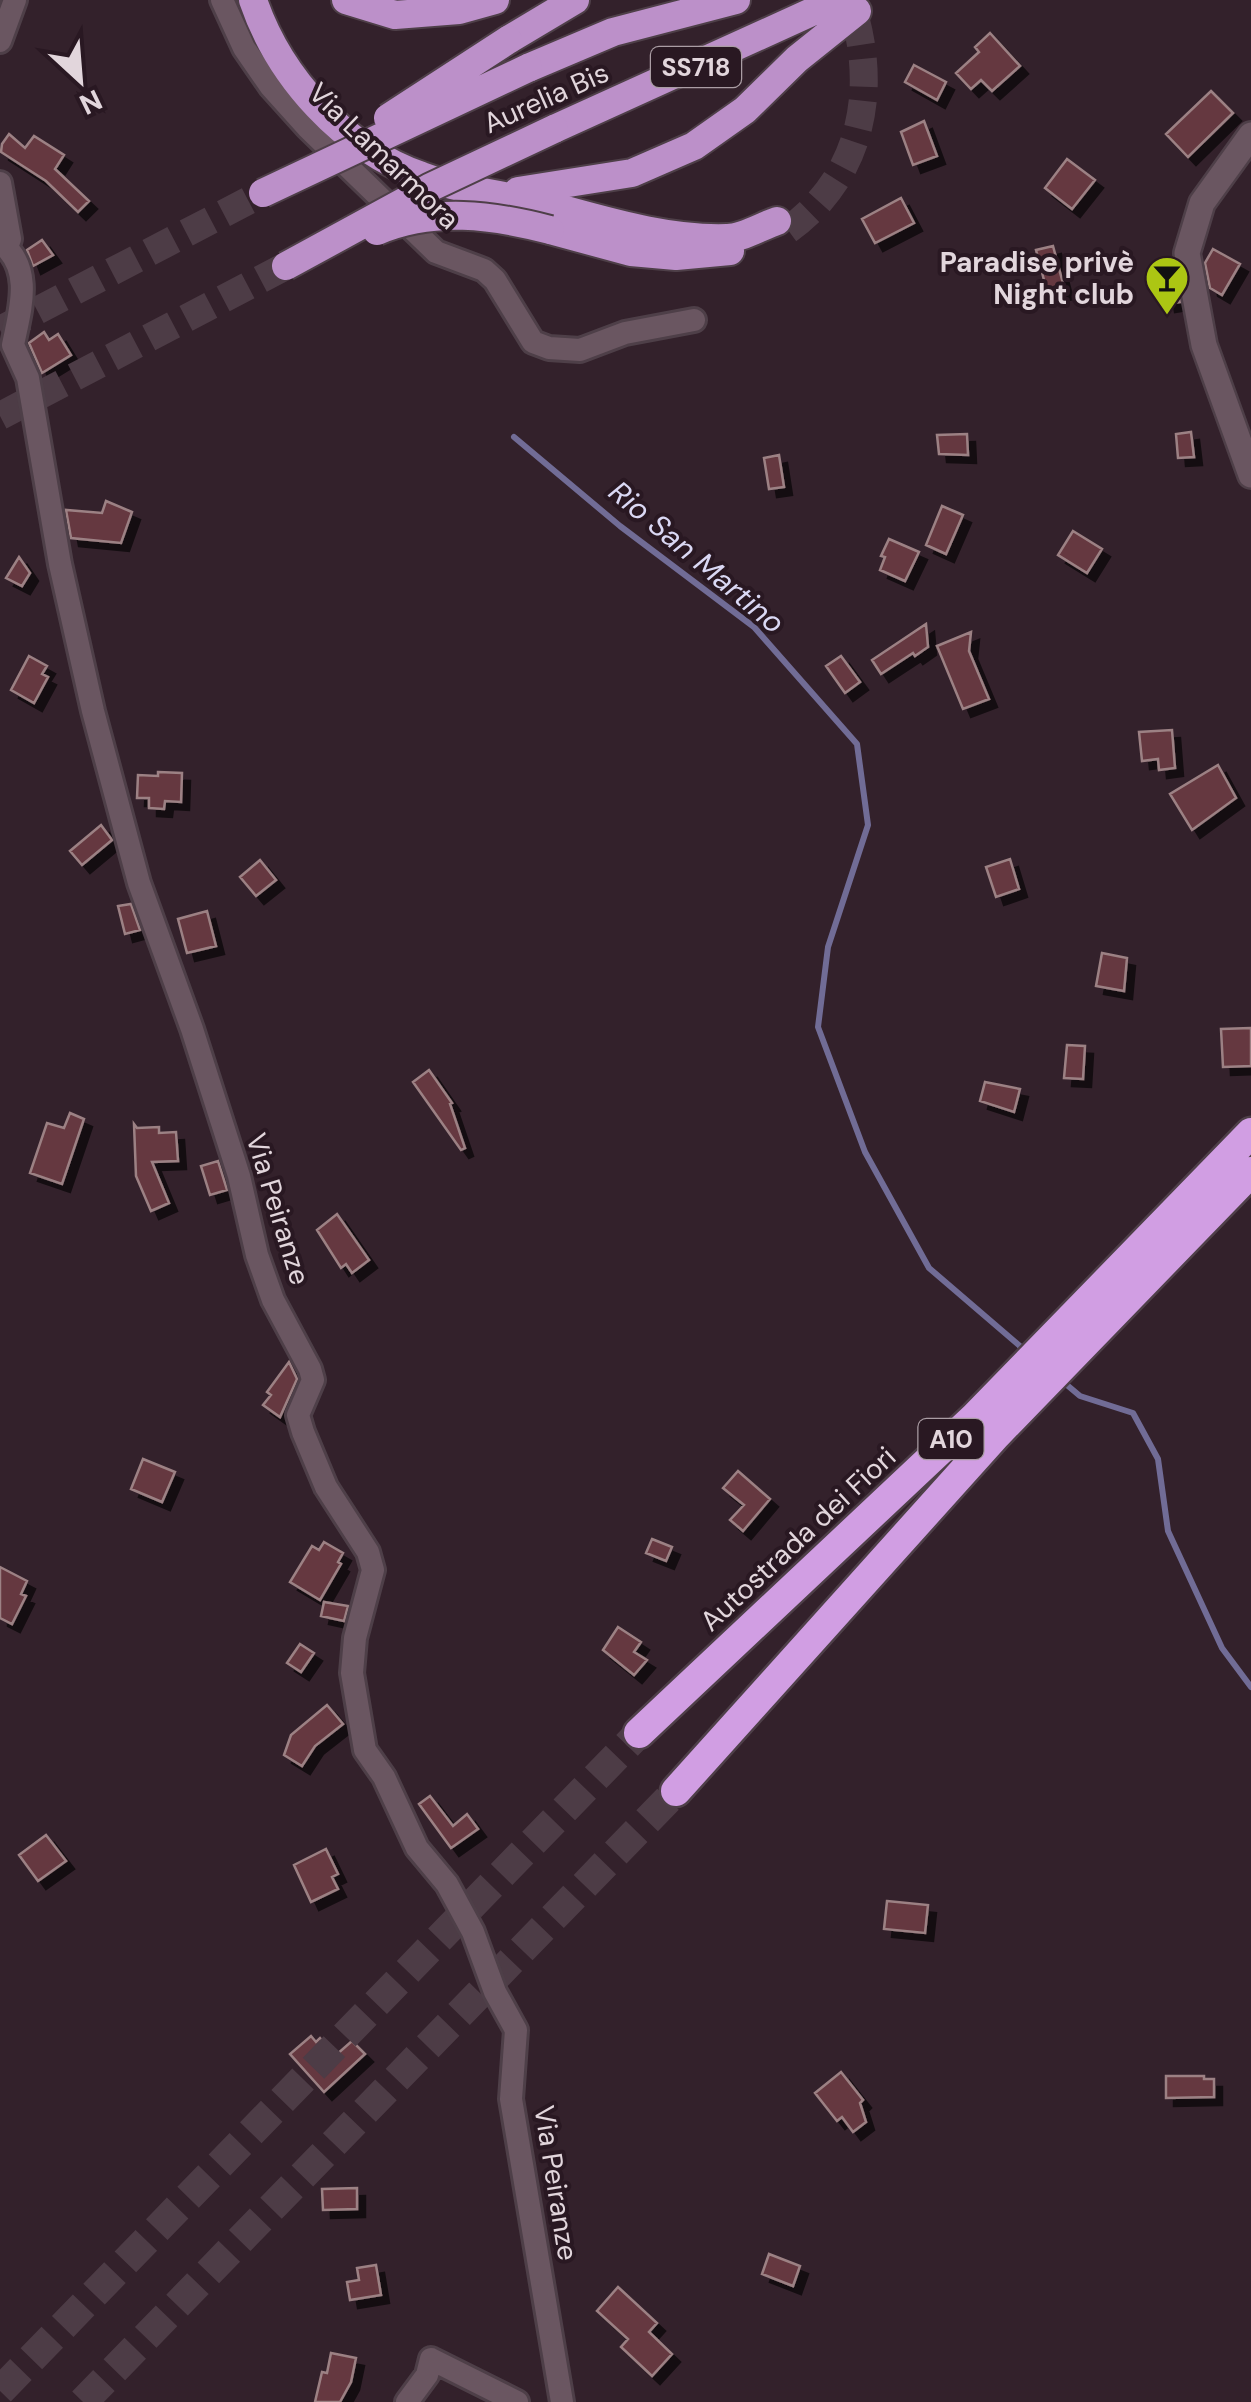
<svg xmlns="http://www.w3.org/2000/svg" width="1251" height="2402" font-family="'DM Sans',sans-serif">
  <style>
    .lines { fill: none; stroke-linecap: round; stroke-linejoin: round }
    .stream { stroke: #716c96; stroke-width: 6 }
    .building { fill: #65383f; stroke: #9c8184; stroke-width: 2.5; filter: url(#shadow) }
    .trunk-tunnel { stroke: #4d3c46; stroke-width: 28; stroke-dasharray: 28 14; stroke-linecap: butt }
    .motorway-tunnel { stroke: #4d3c46; stroke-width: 30; stroke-dasharray: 30 15; stroke-linecap: butt }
    .minor-casing { stroke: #4e3f48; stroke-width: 28 }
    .tertiary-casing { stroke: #4e3f48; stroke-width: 30 }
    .trunk-casing { stroke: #4e3f48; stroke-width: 32 }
    .motorway-casing { stroke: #4e3f48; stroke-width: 35 }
    .minor { stroke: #6a5661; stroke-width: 22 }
    .tertiary { stroke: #6a5661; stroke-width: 25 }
    .trunk { stroke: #bc90c9; stroke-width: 28 }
    .motorway { stroke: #d19ee3; stroke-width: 30 }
    .trunk-bridge-casing { stroke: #4e3f48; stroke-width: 32; stroke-linecap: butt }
    .trunk-bridge { stroke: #bc90c9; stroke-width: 28 }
    .labels { text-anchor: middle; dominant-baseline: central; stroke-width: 8; stroke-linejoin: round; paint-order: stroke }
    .shield { fill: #291822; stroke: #aa9da4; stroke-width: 2.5 }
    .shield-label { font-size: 25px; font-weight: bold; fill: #e2d6dc }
    .street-label { font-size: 28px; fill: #e2d6dc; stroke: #291822 }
    .poi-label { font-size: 28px; font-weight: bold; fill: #e2d6dc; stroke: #291822; text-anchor: end }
    .water-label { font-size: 30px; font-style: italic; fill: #dad8f4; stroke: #291822 }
  </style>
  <defs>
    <filter id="shadow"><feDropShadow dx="8" dy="8" stdDeviation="0" flood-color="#0009"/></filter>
  </defs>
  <rect width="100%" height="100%" fill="#33212b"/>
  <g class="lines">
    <path class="stream" d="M514,437l106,89 134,101 103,117 11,81 -40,122 -10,80 47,125 64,116 99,85
      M1061,1380l19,16 53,17 25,46 10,72 54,117 29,39"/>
  </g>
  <path class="building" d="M990,33l30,33 -28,25 -11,-11 -10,9 -15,-16 23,-21 -4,-5z
    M914,65l32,17 -9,18 -32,-18z
    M1211,91l22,22 -45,44 -22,-23z
    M924,121l13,35 -24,9 -12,-33z
    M9,134l16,14 9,-12 30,19 -9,14 34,32 -11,11 -32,-31 -45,-29 1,-8z
    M1067,159l28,21 -23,29 -27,-21z
    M901,198l13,25 -39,20 -13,-24z
    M42,240l11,15 -20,11 -6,-16z
    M1053,246l12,45 -17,4 -12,-45z
    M1213,249l27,15 -18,31 -12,-7 -5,-25z
    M1171,258l9,44 -13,2 -7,-44z
    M44,332l5,8 9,-6 13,21 -29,18 -13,-30z
    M1191,432l3,25 -16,1 -2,-24z
    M967,434l1,21 -29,-1 -2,-19z
    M779,455l5,32 -15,2 -5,-31z
    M106,501l26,11 -11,31 -50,-5 -5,-28 36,3z
    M942,506l21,9 -17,39 -20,-9z
    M1073,531l29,18 -15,24 -29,-18z
    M889,539l30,13 -14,29 -25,-11 5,-13 -4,-1z
    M19,557l11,16 -8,13 -16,-8z
    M926,624l2,23 -13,9 -2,-3 -32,21 -9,-14z
    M971,632l-2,19 20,48 -26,10 -26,-63z
    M29,656l18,10 -5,8 6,3 -14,26 -23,-13z
    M841,656l19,26 -15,11 -19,-27z
    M1172,730l3,38 -16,2 -1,-11 -16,2 -3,-29z
    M1218,765l18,33 -44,32 -22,-36z
    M158,772l24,1 -1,29 -16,-1 -1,8 -15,-1v-10h-12l1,-23 20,1z
    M101,825l11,15 -30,25 -12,-14z
    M1010,859l9,30 -23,8 -10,-30z
    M260,860l16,20 -20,16 -16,-19z
    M131,904l9,26 -15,4 -7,-28z
    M207,911l9,35 -29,7 -9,-34z
    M1102,953l25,5 -3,33 -28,-5z
    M1251,1028v38l-28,1 -2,-38z
    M1067,1045l18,1 -2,33 -19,-1z
    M429,1070l23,33 -2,1 15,44 -4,2 -48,-68z
    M985,1082l35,7 -6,23 -34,-11z
    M70,1113l14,6 -22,65 -32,-11 17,-50 17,5z
    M134,1124l3,4 22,-1v6l17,-1 2,29 -26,1 17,41 -18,8 -15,-35z
    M218,1161l9,29 -17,5 -9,-29z
    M337,1214l32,46 -17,13 -6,-9 -5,4 -24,-38z
    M289,1362l8,17 -17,38 -17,-12 8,-10 -4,-3z
    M143,1459l32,13 -13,30 -31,-13z
    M738,1471l32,28 -27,32 -13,-11 14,-15 -21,-17z
    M652,1539l20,8 -6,14 -20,-8z
    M324,1542l19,11 -5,9 3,2 -21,36 -30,-18 22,-36 7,4z
    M0,1567l27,14 -6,13 5,2 -14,28 -12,-6z
    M324,1602l24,4 -4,15 -23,-5z
    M618,1627l23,15 -7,10 13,8 -13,15 -31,-25z
    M300,1644l14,9 -13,19 -14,-9z
    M327,1705l16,19 -28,22 -13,20 -18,-11 7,-20z
    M430,1796l23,30 14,-12 11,15 -27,19 -32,-44z
    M46,1835l20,26 -28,20 -19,-26z
    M326,1849l12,25 -6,3 6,12 -27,13 -17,-37z
    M887,1901l41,4 -3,28 -41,-4z
    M311,2036l5,6 4,-4 15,18 17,-15 13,13 -41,38 -34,-38z
    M841,2072l22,28 -3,3 6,19 -13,10 -11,-15 -5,4 -22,-28z
    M1166,2076h38v3h10v18l-48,1z
    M357,2188v21l-34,1 -1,-21z
    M769,2254l31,12 -7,20 -31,-12z
    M376,2265l5,30 -31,5 -3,-18 12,-2 -2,-12z
    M618,2287l39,36 -8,9 23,22 -20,22 -31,-29 7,-8 -31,-28z
    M331,2353l25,5 -5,24 -11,20h-25l7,-30 5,1z"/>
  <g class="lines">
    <path class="trunk-tunnel" d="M788,230c76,-55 91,-144 62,-230
      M0,330l263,-137
      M0,416l286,-150"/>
    <path class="motorway-tunnel" d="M0,2391l639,-658
      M83,2402l593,-611"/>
    <defs>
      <path id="minor" d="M222,0l22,48 27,39 36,40 129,125 48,18 11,10 38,62 16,6 31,2 45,-17 69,-13
        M0,41l15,-41
        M0,183l10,56 -3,8
        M0,242c34,26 20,68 13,103
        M13,345l15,33 32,186 33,147 46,172 53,146 47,147 18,79 16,45 37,69 3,11 -15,35 5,17 23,55 42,65 5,18 -18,68 -3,35 13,77 19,27 33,71 30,36 26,48 22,60 21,38 -5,69 51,303
        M407,2402l20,-27 4,-16 86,43"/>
      <path id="tertiary" d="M1251,135l-49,68 -15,50 17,92 47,130"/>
      <path id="trunk" d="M253,0c26,77 91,149 169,176 43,16 89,19 133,31 55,15 114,33 172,31 16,0 35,-12 50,-17
        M346,0l49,15 64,-5 36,-10
        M508,40l67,-40
        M528,68l85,-36 123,-32
        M554,129l284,-129
        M518,191l114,-18 62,-27 51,-36 52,-51 60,-48
        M550,230l81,22 45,4 54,-5"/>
      <path id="motorway" d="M639,1733l336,-316 276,-284
        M676,1791l320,-356 255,-263"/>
    </defs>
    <use href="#minor" class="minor-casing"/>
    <use href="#tertiary" class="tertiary-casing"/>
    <use href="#trunk" class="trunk-casing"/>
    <use href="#motorway" class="motorway-casing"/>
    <use href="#minor" class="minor"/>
    <use href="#tertiary" class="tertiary"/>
    <use href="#trunk" class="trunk"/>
    <use href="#motorway" class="motorway"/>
    <defs>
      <path id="trunk-bridge" d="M388,118l120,-78
        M263,193l265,-125
        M377,231c57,-24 115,-16 173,-1
        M286,266l143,-78 125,-59"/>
    </defs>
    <use href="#trunk-bridge" class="trunk-bridge-casing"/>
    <use href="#trunk-bridge" class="trunk-bridge"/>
  </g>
  <defs>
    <symbol id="bar-pin" viewBox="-11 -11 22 30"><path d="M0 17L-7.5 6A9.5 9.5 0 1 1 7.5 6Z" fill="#acc613" stroke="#291822"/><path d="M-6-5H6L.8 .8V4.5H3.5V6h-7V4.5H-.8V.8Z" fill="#111"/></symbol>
  </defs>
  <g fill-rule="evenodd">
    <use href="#bar-pin" x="1142" y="253" width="50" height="68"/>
  </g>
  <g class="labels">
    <g class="shield">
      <rect x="651" y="47" width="90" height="40" rx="8"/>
      <rect x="918.5" y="1419" width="65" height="40" rx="8"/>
    </g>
    <g class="shield-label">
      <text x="696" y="67">SS718</text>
      <text x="951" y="1439">A10</text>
    </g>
    <g class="street-label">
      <text transform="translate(546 98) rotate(-24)">Aurelia Bis</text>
      <text transform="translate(384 156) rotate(44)">Via Lamarmora</text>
      <text transform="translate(278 1209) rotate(73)">Via Peiranze</text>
      <text transform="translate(798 1539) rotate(-43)">Autostrada dei Fiori</text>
      <text transform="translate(556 2183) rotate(81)">Via Peiranze</text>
    </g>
    <g class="poi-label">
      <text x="1134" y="262">Paradise privè<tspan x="1134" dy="32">Night club</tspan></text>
    </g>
    <g class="water-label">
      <text transform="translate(697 557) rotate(40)">Rio San Martino</text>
    </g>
  </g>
  <g transform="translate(80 80) rotate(154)" stroke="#291822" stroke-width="8" paint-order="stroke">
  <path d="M0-8L18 38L0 25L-18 38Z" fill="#e2d6dc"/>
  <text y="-15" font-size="28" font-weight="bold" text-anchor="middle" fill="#e2d6dc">N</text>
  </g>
</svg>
